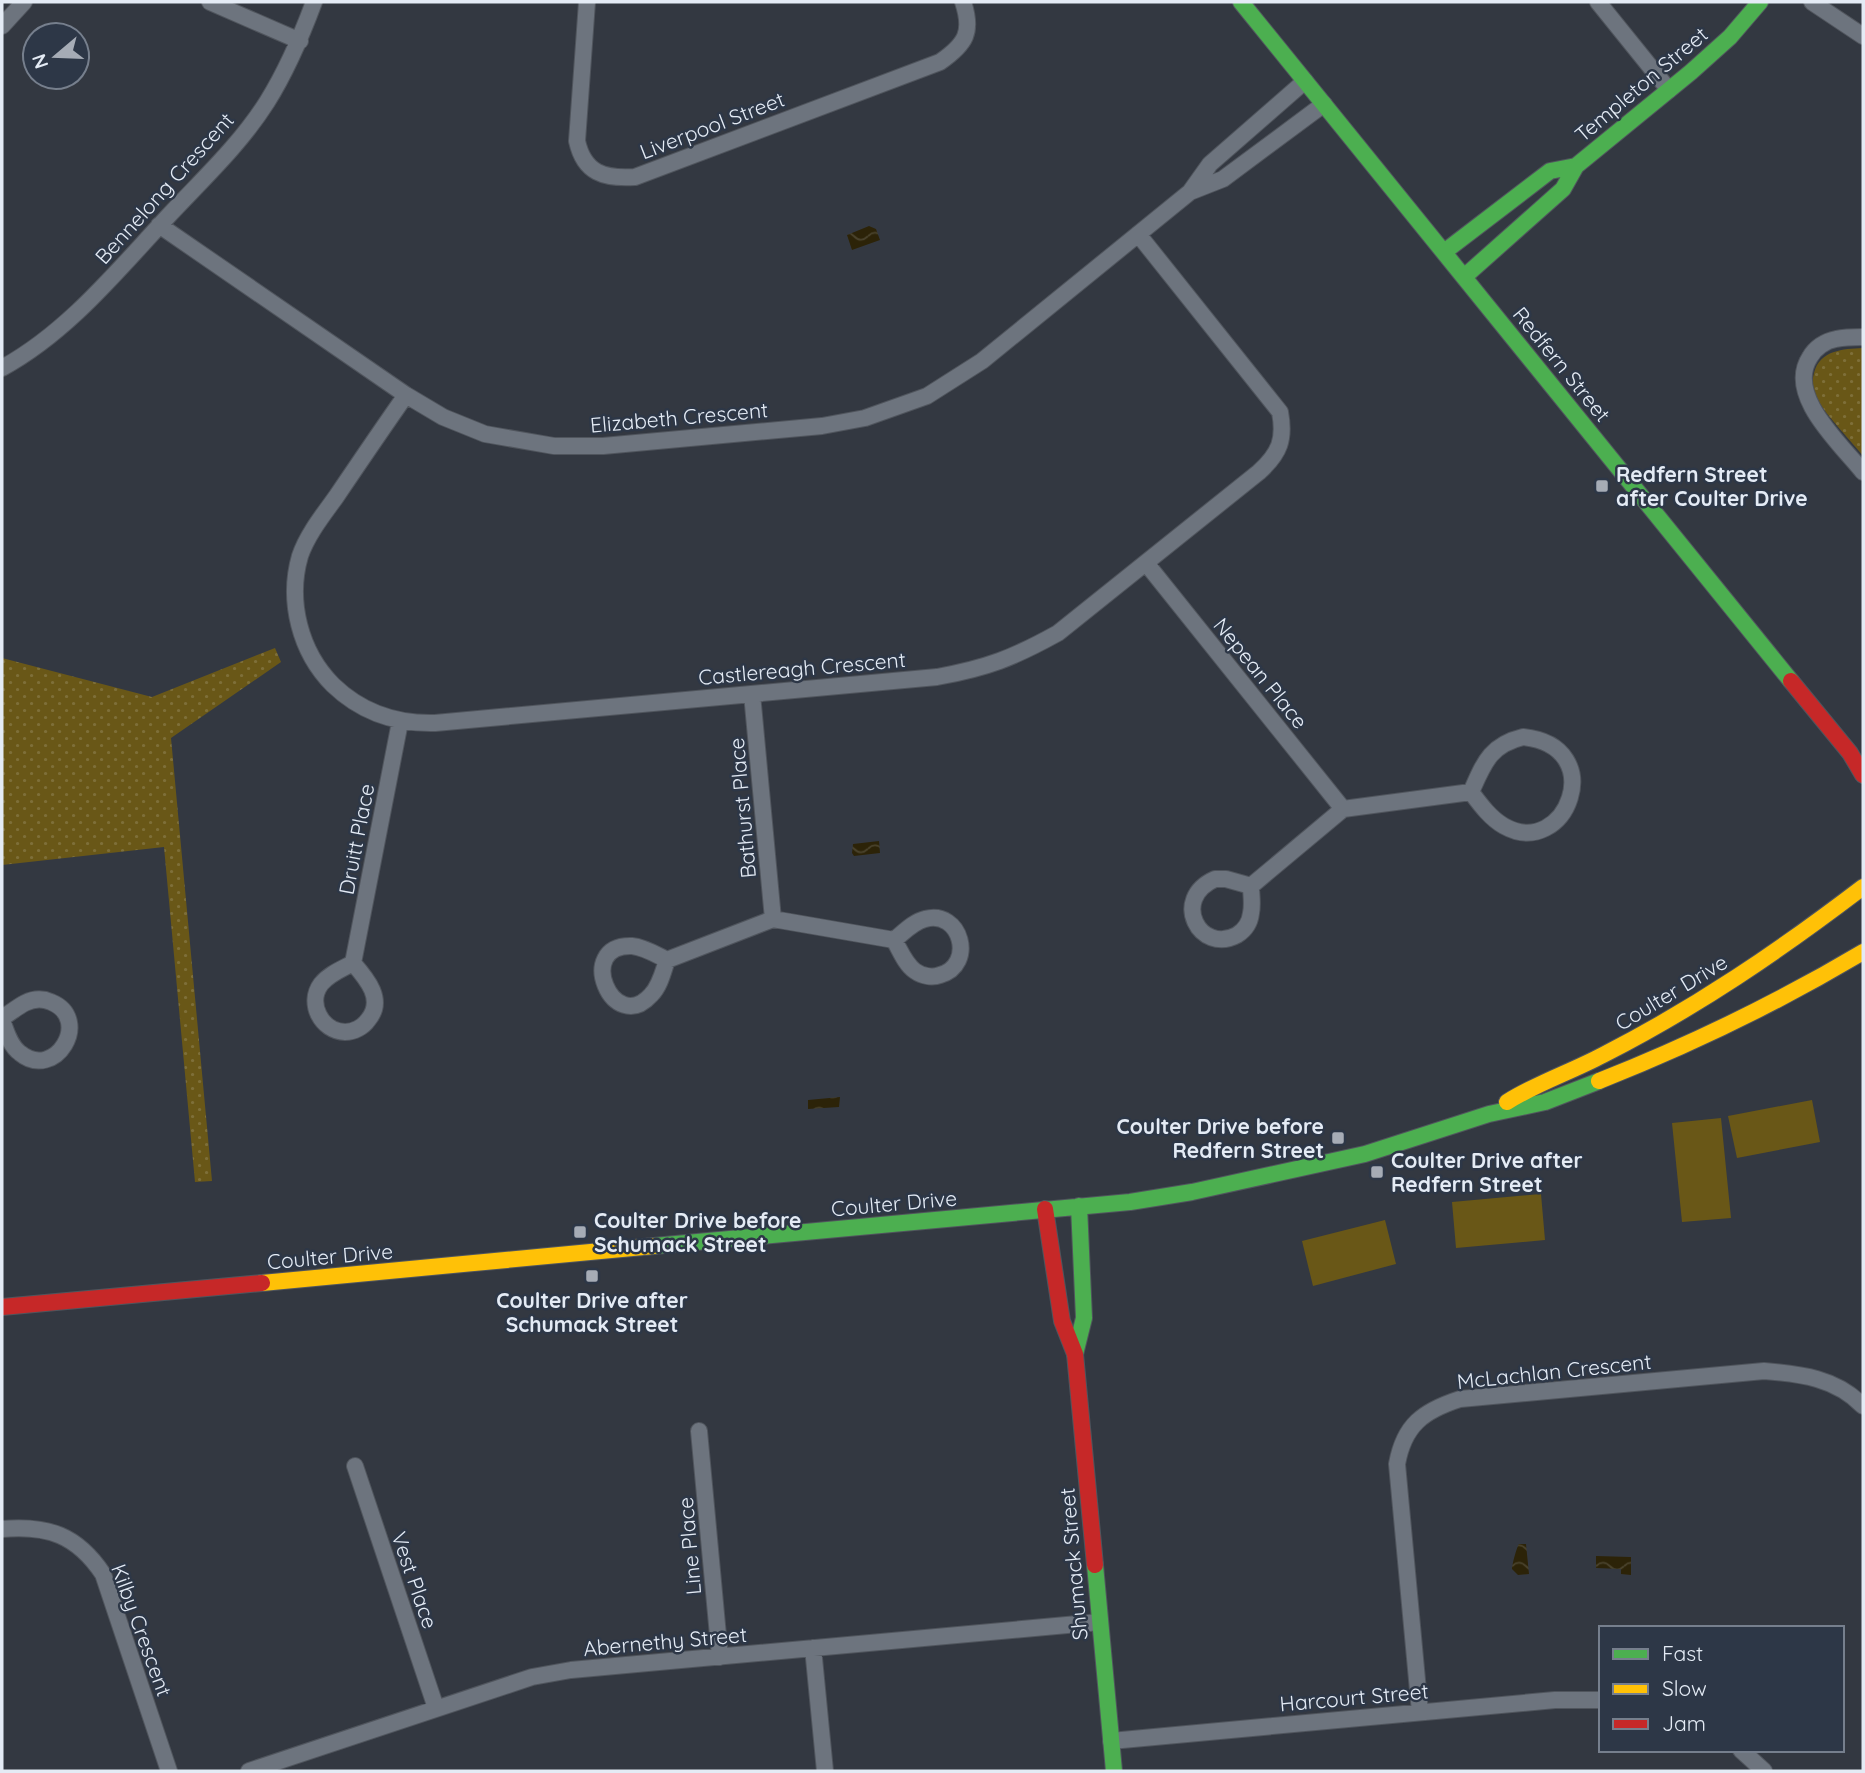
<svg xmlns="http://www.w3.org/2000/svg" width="1865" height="1773" font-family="Quicksand,sans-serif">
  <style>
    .park { fill: url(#park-dots) }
    .garden { fill: #695717 }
    .water { fill: url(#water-waves) }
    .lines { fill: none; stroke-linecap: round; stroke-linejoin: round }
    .street-casing { stroke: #50555d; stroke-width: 18 }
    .fast-casing { stroke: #50555d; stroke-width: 18 }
    .slow-casing { stroke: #50555d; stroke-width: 18 }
    .jam-casing { stroke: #50555d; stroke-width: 18 }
    .street { stroke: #6d747e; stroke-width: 16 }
    .fast { stroke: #4caf50; stroke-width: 16 }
    .slow { stroke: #ffc107; stroke-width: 16 }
    .jam { stroke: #c62828; stroke-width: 16 }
    .poi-dot { fill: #a6acb6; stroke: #2d3747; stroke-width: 2.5 }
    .labels { text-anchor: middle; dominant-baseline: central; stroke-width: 5; stroke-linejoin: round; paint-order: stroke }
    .street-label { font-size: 21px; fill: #e4ebf5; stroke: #2d3747 }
    .poi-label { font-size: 21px; font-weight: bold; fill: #e4ebf5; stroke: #2d3747; text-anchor: start }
  </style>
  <defs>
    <pattern id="park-dots" width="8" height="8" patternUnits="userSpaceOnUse" patternTransform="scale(1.75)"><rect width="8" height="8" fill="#695717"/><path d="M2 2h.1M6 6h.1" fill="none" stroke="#7e6f39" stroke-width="1.8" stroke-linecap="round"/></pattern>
    <pattern id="water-waves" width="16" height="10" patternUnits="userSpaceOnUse" patternTransform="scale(1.75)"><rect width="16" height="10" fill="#2c2308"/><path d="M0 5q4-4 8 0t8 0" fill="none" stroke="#4a432d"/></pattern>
  </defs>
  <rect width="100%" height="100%" fill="#333841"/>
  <path class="park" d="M1863,348v108c-14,-18 -38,-41 -48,-61 -3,-7 -3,-14 -1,-22 6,-23 29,-24 49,-25z
    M275,648l6,14 -110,76 41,443 -17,1 -31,-335 -162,18v-207l150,39z"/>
  <path class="garden" d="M1812,1100l8,42 -83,16 -9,-42z
    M1721,1118l10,100 -49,4 -10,-99z
    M1541,1194l4,46 -89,8 -4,-46z
    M1385,1220l11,44 -83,22 -11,-45z"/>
  <path class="water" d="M869,226l7,3 4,11 -28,10 -5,-15z
    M879,841l1,12 -26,3 -2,-3 1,-9z
    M840,1097l-1,10 -31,2v-9z
    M1519,1544h7l3,30 -11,1 -6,-6c0,-4 5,-23 7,-25z
    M1596,1556l35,1v18l-10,-1v-5l-25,-1z"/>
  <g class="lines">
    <defs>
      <path id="street" d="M210,2l90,39
        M587,2l-10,139c7,32 27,38 58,36l305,-115c26,-18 33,-30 23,-60
        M1598,2l71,88
        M1812,2l51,34
        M2,26l22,-24
        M1190,192l33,-13 101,-75
        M159,225l247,170 37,22 42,17 69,12h49l219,-20 43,-8 62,-22 55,-35 208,-169 20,-28 95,-83
        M1863,337c-9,0 -18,0 -27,2 -11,2 -21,9 -26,18 -25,38 31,87 53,115
        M2,368c68,-37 119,-102 171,-157 33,-35 68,-68 94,-109 20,-32 34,-65 47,-100
        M406,395c-24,34 -47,68 -70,102 -13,18 -29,38 -36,59 -13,45 0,96 33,129 28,27 63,39 102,38l502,-46c50,-9 76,-19 121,-44l201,-161c21,-19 26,-33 21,-60l-142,-178
        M1146,563l197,246 -92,77
        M1523,737c88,9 43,124 -19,89 -14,-8 -24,-22 -33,-34 13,-29 19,-47 52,-55z
        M1343,809l128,-17
        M1215,879h11l25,7c0,8 2,18 0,27 -1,9 -6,17 -14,22 -37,20 -67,-36 -22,-56z
        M773,919l121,21c9,-7 19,-18 31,-21 36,-10 51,46 15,56 -8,3 -18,1 -25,-4 -10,-7 -15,-21 -21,-31
        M667,960c-10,-5 -23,-13 -35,-14 -58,-2 -19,91 19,49 9,-9 12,-23 16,-35l106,-41 -21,-225
        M353,963l47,-241
        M353,963c14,16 32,37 15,57 -5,7 -14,12 -23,12 -24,-1 -38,-29 -24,-48 8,-10 21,-15 32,-21z
        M2,1018c7,-4 15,-11 23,-15 8,-4 17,-5 26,-1 42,17 4,80 -31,51 -10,-7 -14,-22 -18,-33
        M699,1431l21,226
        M355,1466l81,242
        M2,1529c46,-4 75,6 101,45l66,197
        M813,1648l12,123
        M1420,1712l-23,-248c7,-39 26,-53 63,-65l304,-28c37,3 72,7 99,35
        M1111,1741l444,-41h46
        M1741,1750l23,21
        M249,1771l283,-94 39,-7 529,-48"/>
      <path id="fast" d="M1241,2l550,679
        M1444,252l106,-81 26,-5
        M1464,277l99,-88 13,-23 115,-94 39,-35 30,-35
        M654,1246l476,-44 62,-10 173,-38 124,-40 56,-12 54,-21
        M1075,1354l9,-36 -5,-112
        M1095,1565l19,206"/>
      <path id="slow" d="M1599,1081c91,-36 180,-79 264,-129
        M1507,1102c30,-19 64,-30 96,-47 94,-48 176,-104 260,-168
        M262,1283l392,-37"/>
      <path id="jam" d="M1791,681l59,72 13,22
        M1045,1209l17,112 13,33 20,211
        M2,1307l260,-24"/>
    </defs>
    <use href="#street" class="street-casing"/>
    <use href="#fast" class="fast-casing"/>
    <use href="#slow" class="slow-casing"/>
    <use href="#jam" class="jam-casing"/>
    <use href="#street" class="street"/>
    <use href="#fast" class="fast"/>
    <use href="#slow" class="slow"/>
    <use href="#jam" class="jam"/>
  </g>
  <g class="poi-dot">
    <rect x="1595" y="479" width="14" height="14" rx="3.5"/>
    <rect x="1331" y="1131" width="14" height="14" rx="3.5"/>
    <rect x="1370" y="1165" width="14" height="14" rx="3.5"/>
    <rect x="573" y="1225" width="14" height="14" rx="3.5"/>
    <rect x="585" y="1269" width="14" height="14" rx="3.5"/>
  </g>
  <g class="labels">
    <g class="street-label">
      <text transform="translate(1641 84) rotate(-40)">Templeton Street</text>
      <text transform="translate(712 125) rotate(-21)">Liverpool Street</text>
      <text transform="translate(164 188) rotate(-48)">Bennelong Crescent</text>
      <text transform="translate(1562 364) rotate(51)">Redfern Street</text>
      <text transform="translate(679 417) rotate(-5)">Elizabeth Crescent</text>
      <text transform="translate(802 668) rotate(-5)">Castlereagh Crescent</text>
      <text transform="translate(1261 673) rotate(51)">Nepean Place</text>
      <text transform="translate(742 808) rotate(-95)">Bathurst Place</text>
      <text transform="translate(356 839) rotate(-79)">Druitt Place</text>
      <text transform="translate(1671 992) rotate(-31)">Coulter Drive</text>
      <text transform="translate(894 1203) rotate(-5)">Coulter Drive</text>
      <text transform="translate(330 1256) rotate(-5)">Coulter Drive</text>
      <text transform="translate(1554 1371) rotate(-6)">McLachlan Crescent</text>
      <text transform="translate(689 1546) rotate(-95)">Line Place</text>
      <text transform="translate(1073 1564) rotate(-95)">Shumack Street</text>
      <text transform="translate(415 1580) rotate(71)">Vest Place</text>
      <text transform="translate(142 1630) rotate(70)">Kilby Crescent</text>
      <text transform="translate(665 1641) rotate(-5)">Abernethy Street</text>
      <text transform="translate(1354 1697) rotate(-5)">Harcourt Street</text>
    </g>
    <g class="poi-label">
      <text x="1616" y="474">Redfern Street<tspan x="1616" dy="24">after Coulter Drive</tspan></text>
      <text x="1324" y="1126" text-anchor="end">Coulter Drive before<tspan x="1324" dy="24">Redfern Street</tspan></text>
      <text x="1391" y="1160">Coulter Drive after<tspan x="1391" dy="24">Redfern Street</tspan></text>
      <text x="594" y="1220">Coulter Drive before<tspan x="594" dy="24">Schumack Street</tspan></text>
      <text x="592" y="1300" text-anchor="middle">Coulter Drive after<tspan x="592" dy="24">Schumack Street</tspan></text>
    </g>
  </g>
  <rect width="1865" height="1773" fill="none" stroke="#e4ebf5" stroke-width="7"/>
  <rect x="1599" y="1626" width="245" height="126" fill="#2d3747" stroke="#767f8d" stroke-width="2"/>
  <rect x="1613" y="1649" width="35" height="10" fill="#4caf50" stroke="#767f8d" stroke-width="2"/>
  <text x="1662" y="1661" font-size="21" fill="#e4ebf5">Fast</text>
  <rect x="1613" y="1684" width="35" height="10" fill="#ffc107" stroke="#767f8d" stroke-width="2"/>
  <text x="1662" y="1696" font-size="21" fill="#e4ebf5">Slow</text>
  <rect x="1613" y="1719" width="35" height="10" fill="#c62828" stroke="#767f8d" stroke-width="2"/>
  <text x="1662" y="1731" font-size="21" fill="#e4ebf5">Jam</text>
  <g transform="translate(56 56) rotate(251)"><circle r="33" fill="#2d3747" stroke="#767f8d" stroke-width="2"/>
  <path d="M0-5L12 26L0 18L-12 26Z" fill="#a6acb6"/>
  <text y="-10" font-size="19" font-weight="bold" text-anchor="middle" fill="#e4ebf5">N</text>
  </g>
</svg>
